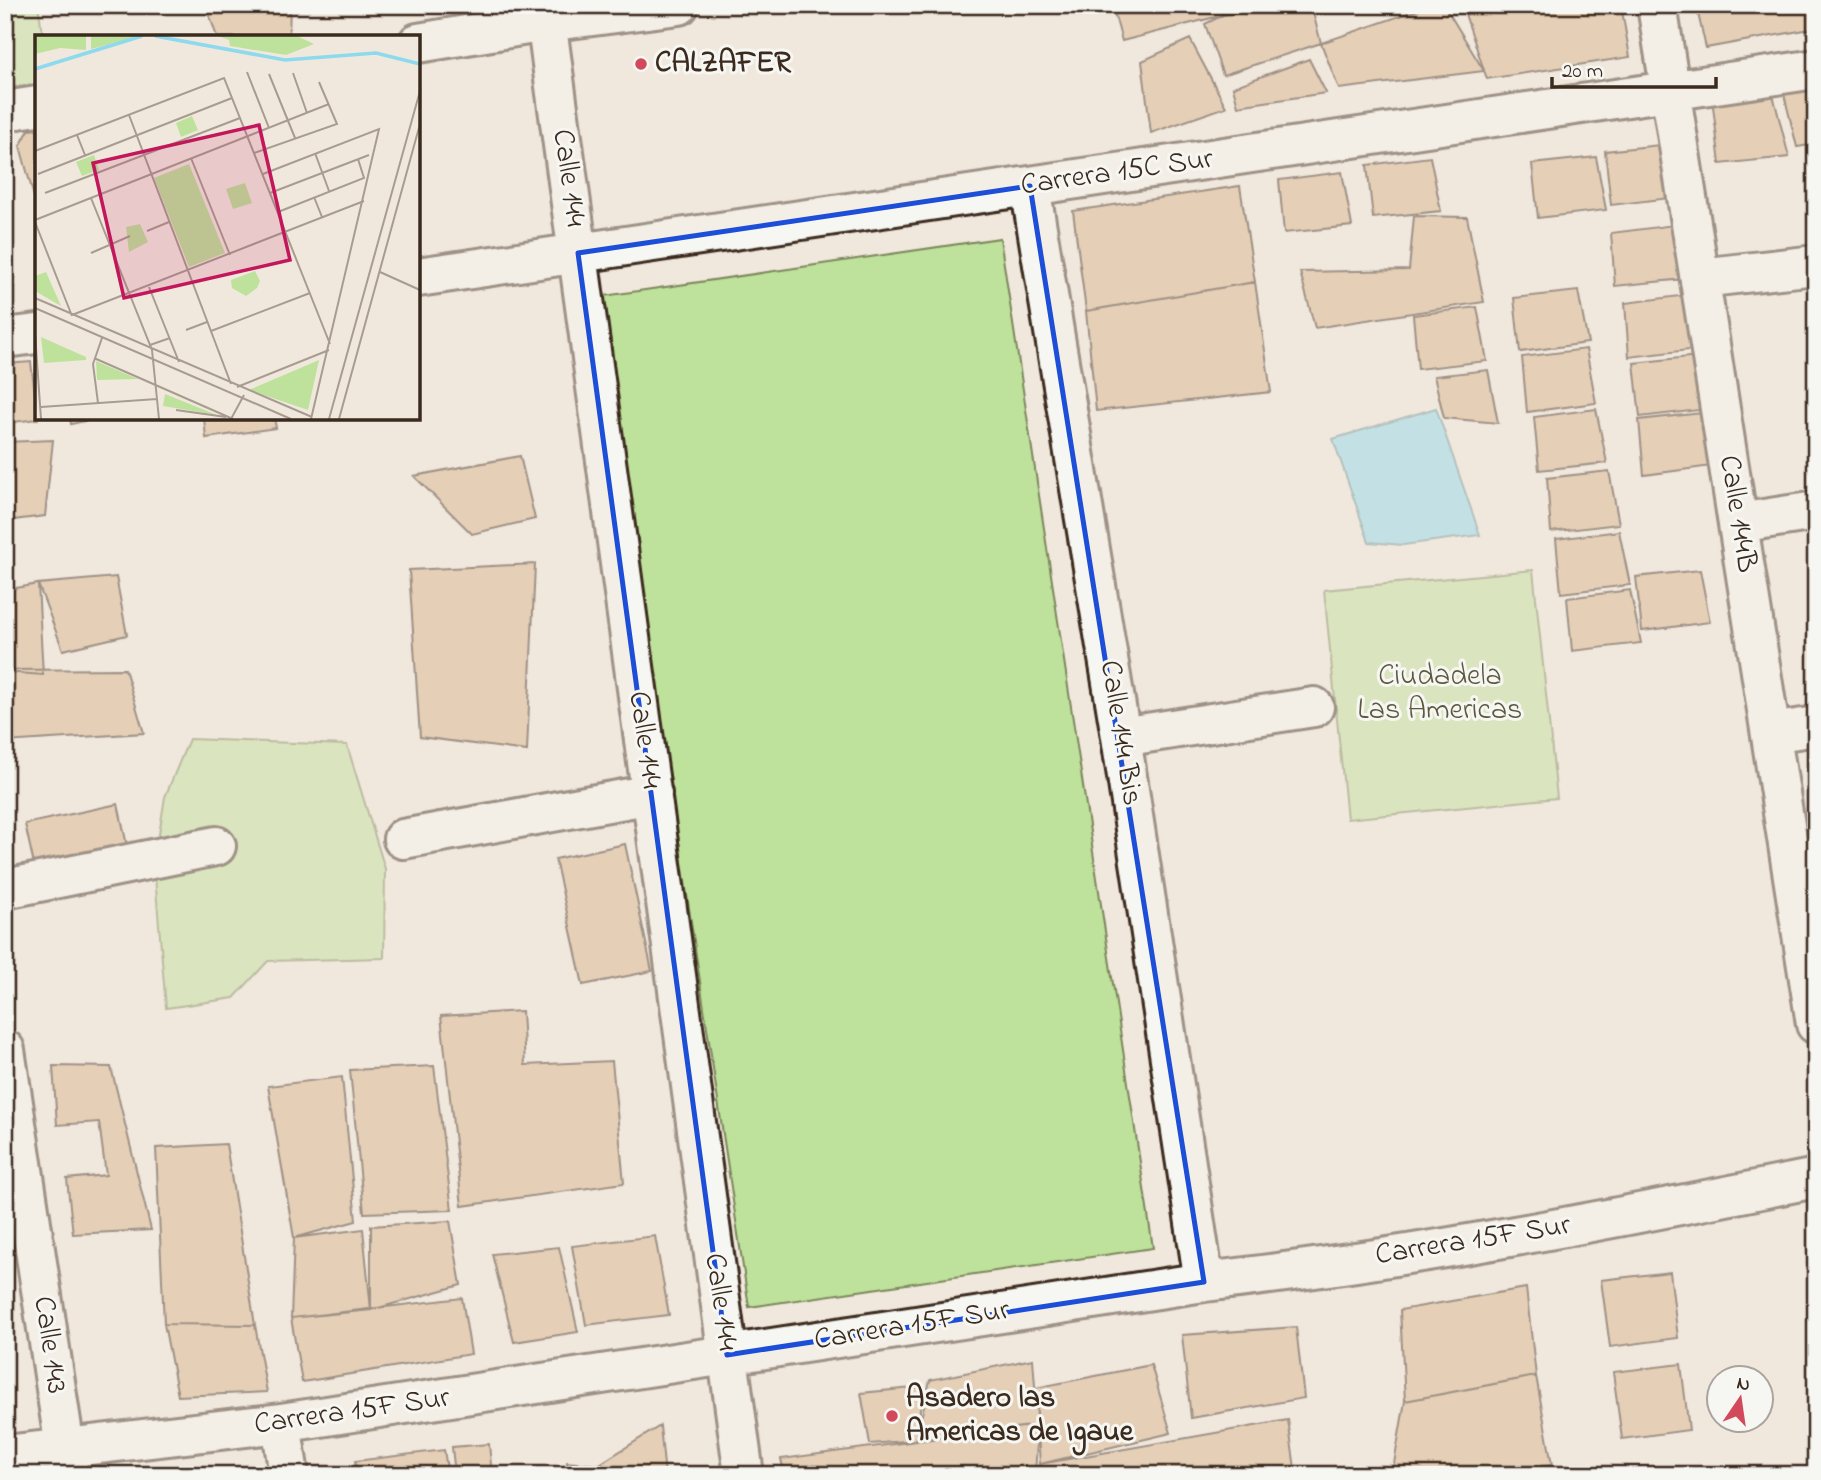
<svg xmlns="http://www.w3.org/2000/svg" width="1821" height="1480" font-family="'Indie Flower',sans-serif">
  <style>
    .green { fill: #bee29b; stroke: #7c865c; stroke-width: 2 }
    .water { fill: #8dd9ed; stroke: #6c939a; stroke-width: 2 }
    .building { fill: #d9b28a; stroke: #3b2a1e; stroke-width: 2 }
    .lines { fill: none; stroke-linecap: round; stroke-linejoin: round }
    .minor-casing { stroke: #3b2a1e; stroke-width: 44 }
    .minor { stroke: #f6f6f2; stroke-width: 38 }
    .marked { fill: none; stroke: #1d4ed8; stroke-width: 5; stroke-linejoin: round }
    .poi-dot { fill: #d1495b; stroke: #f6f6f2; stroke-width: 2.5 }
    .labels { text-anchor: middle; dominant-baseline: central; stroke-width: 6; stroke-linejoin: round; paint-order: stroke }
    .poi-label { font-size: 30px; font-weight: bold; fill: #3b2a1e; stroke: #f6f6f2; text-anchor: start }
    .street-label { font-size: 30px; fill: #3b2a1e; stroke: #f6f6f2 }
    .park-label { font-size: 30px; fill: #5c583d; stroke: #f6f6f2 }
    .inset-river { fill: none; stroke: #8dd9ed; stroke-width: 3.5 }
    .inset-road { fill: none; stroke: #a89c91; stroke-width: 2 }
    .view { fill: #c2185b; fill-opacity: 0.15; stroke: #c2185b; stroke-width: 3.5 }
    .inset-edge { fill: none; stroke: #3b2a1e; stroke-width: 3.5 }
  </style>
  <rect width="100%" height="100%" fill="#f0e8dd"/>
  <filter id="ink" filterUnits="userSpaceOnUse"><feTurbulence type="fractalNoise" baseFrequency=".0143" numOctaves="2"/><feDisplacementMap in="SourceGraphic" scale="14" xChannelSelector="R" yChannelSelector="G"/><feConvolveMatrix kernelMatrix="1 2 1 2 8 2 1 2 1" color-interpolation-filters="sRGB"/></filter>
  <g filter="url(#ink)">
    <path class="green" d="M5,5h33l5,32h-6v47l-32,4z
      M1000,238l153,1010 -404,59 -152,-1010z
      M1533,570l24,228 -210,21 -23,-229z
      M189,739l158,6 38,124 -1,89 -116,3 -34,37 -68,10 -12,-143 11,-68z"/>
    <path class="water" d="M1436,408l44,127 -77,10 -34,-3 -36,-103z"/>
    <path class="building" d="M206,5h84l-1,32h-72z
      M1112,5h109l2,10 -101,26z
      M1280,5h31l10,38 -98,32 -18,-51 18,-9z
      M1432,5h12l40,66 -145,18 -18,-46z
      M1507,5h114l9,52 -143,22 -22,-65z
      M1696,5h118l2,23 -110,20z
      M1190,39l36,68 -75,26 -9,-72z
      M1309,59l17,34 -88,13 -5,-19z
      M1816,82v62l-19,3 -15,-61z
      M1770,83l19,74 -69,7 -8,-66z
      M37,129v79l-17,-62 9,-16z
      M1669,144l10,53 -68,8 -6,-54z
      M1430,157l11,54 -68,7 -6,-53z
      M1596,157l10,53 -68,8 -6,-54z
      M1342,172l10,54 -68,7 -5,-53z
      M1240,186l15,96 -169,29 -13,-100z
      M1414,216l53,1 17,85 -169,26 -15,-56 109,-2z
      M1674,225l10,54 -69,7 -4,-53z
      M1255,282l16,110 -175,19 -10,-100z
      M1578,291l10,52 -68,9 -6,-54z
      M1687,295l11,54 -69,8 -4,-54z
      M1477,307l10,54 -69,8 -5,-54z
      M1586,349l10,54 -69,9 -5,-55z
      M1698,356l10,53 -68,8 -6,-54z
      M31,362l7,57 -33,4v-59z
      M1488,370l10,53 -54,-5 -10,-42z
      M1596,409l11,54 -68,7 -5,-53z
      M1702,413l10,53 -68,9 -5,-55z
      M70,418h28l-27,6z
      M204,418h70l2,10 -70,10z
      M53,440l-8,76 -40,5v-79z
      M520,456l15,63 -63,15 -58,-58z
      M1609,471l10,53 -68,8 -4,-54z
      M1619,531l11,54 -69,8 -5,-54z
      M535,564l-8,187 -107,-14 -11,-167z
      M1700,570l10,52 -68,9 -6,-54z
      M116,577l11,58 -64,15 -25,-66z
      M38,584l5,91 -38,-3v-82z
      M1630,590l11,53 -69,8 -5,-53z
      M125,669l19,64 -139,9v-72z
      M118,804l10,46 -93,19 -10,-45z
      M625,844l27,127 -69,14 -28,-126z
      M522,1011l3,54 87,-4 12,122 -162,23 -21,-190z
      M53,1066l58,1 40,163 -78,4 -6,-55 39,-4 -7,-53 -42,3z
      M434,1066l18,144 -88,3 -14,-143z
      M342,1077l14,144 -62,17 -26,-152z
      M226,1144l29,181 -91,-1 -8,-176z
      M450,1221l11,64 -90,25v-84z
      M363,1229l8,81 -80,8 3,-80z
      M655,1236l14,79 -83,10 -14,-79z
      M559,1247l19,85 -64,10 -22,-88z
      M1670,1272l8,66 -68,9 -9,-67z
      M1526,1288l10,88 -131,25 -5,-91z
      M462,1298l9,56 -169,28 -11,-64z
      M164,1324l91,1 12,67 -89,4z
      M1296,1327l8,71 -113,20 -9,-83z
      M1033,1359l5,66 -122,15 14,-60z
      M1681,1364l8,66 -67,9 -9,-67z
      M1151,1365l20,68 -131,31 -5,-76z
      M1536,1376l16,89 -65,10h-95l13,-74z
      M923,1387l-7,53 -46,4 -9,-51z
      M1288,1420l8,55h-257l1,-11z
      M1038,1425l-3,50h-250l-4,-16z
      M660,1426l5,49h-97l-1,-13 31,3z
      M489,1444l3,31h-37l-3,-28z
      M444,1450l4,25h-91l-2,-14z"/>
    <g class="lines">
      <defs>
        <path id="minor" d="M544,5l200,1470
          M1657,5l159,1019
          M418,43l128,-21 133,-17
          M5,111l32,-5
          M1030,186l91,551 83,545
          M418,277l1398,-208
          M1700,278l116,-13
          M5,338l32,-4
          M1738,523l78,-12
          M1771,733l45,-7
          M1121,737l193,-30
          M403,839l249,-45
          M5,889l211,-43
          M5,1050l64,425
          M281,1423l8,52
          M5,1455l276,-32 923,-141c205,-23 409,-63 612,-104"/>
      </defs>
      <use href="#minor" class="minor-casing"/>
      <use href="#minor" class="minor"/>
    </g>
  </g>
  <path d="M0 0H1821V1480H0ZM1030,186l174,1096 -477,73 -149,-1102z" fill="#f0e8dd" fill-opacity=".55" fill-rule="evenodd"/>
  <path class="marked" d="M1030,186l174,1096 -477,73 -149,-1102z"/>
  <g class="poi-dot">
    <circle cx="641" cy="64" r="7"/>
    <circle cx="892" cy="1416" r="7"/>
  </g>
  <g class="labels">
    <g class="poi-label">
      <text x="655" y="64">CALZAFER</text>
      <text x="906" y="1399">Asadero las<tspan x="906" dy="34">Americas de Igaue</tspan></text>
    </g>
    <g class="street-label">
      <text transform="translate(1117 173) rotate(-8)">Carrera 15C Sur</text>
      <text transform="translate(568 178) rotate(82)">Calle 144</text>
      <text transform="translate(1737 514) rotate(81)">Calle 144B</text>
      <text transform="translate(1120 733) rotate(81)">Calle 144 Bis</text>
      <text transform="translate(644 740) rotate(82)">Calle 144</text>
      <text transform="translate(1473 1241) rotate(-9)">Carrera 15F Sur</text>
      <text transform="translate(720 1302) rotate(82)">Calle 144</text>
      <text transform="translate(912 1326) rotate(-9)">Carrera 15F Sur</text>
      <text transform="translate(49 1345) rotate(82)">Calle 143</text>
      <text transform="translate(352 1412) rotate(-8)">Carrera 15F Sur</text>
    </g>
    <g class="park-label">
      <text x="1440" y="677">Ciudadela<tspan x="1440" dy="34">Las Americas</tspan></text>
    </g>
  </g>
  <g transform="translate(35 35)">
    <rect width="385" height="385" fill="#f0e8dd"/>
    <path d="M0,1h51v14l-26,-2 -25,6zM56,1h50l-50,13zM183,1h79l17,8 -28,11 -56,-9 -1,-6zM157,81l6,14 -17,7 -5,-14zM59,120l5,15 -17,6 -6,-14zM154,129l36,89 -36,14 -35,-89zM210,148l7,20 -19,6 -7,-20zM105,189l8,18 -19,10 -3,-25zM220,236l5,10 -3,7 -11,8 -14,-8 -1,-8zM11,237l15,34 -26,-15v-15zM6,302l45,20v3l-42,3zM284,325l-11,50 -59,-20zM61,326l42,18 -41,1zM130,359l52,21 -54,-9z" fill="#bee29b"/>
    <path class="inset-river" d="M120,1l130,24 91,-7 44,11M0,34l107,-33"/>
    <path class="inset-road" d="M212,37l22,56M258,38l14,40M234,39l26,64M94,80l102,269M42,100l8,20M0,116l189,-73 106,266M219,118l83,-29 -18,-42M280,118l14,38M156,123l39,97M3,139l194,-76M228,139l116,-45 -68,290M10,158l195,-75M235,158l99,-38M279,162l8,20M56,163l61,152 7,69M243,177l86,-34 -6,-19M0,185l294,-116M0,187l37,94M112,196l22,-9M56,218l39,-17M345,237l40,18M114,252l30,75M0,263l277,119M0,273l256,111M37,280l292,-114M151,295l21,-8M176,296l99,-38M0,298l6,86M115,310l20,-7M59,323l139,61M202,352l92,-37M63,368l-5,-39 9,-26M6,372l116,-8M141,375l50,7M196,384l13,-24M294,384l91,-328M304,384l81,-295"/>
    <path class="view" d="M224,90l31,135 -166,38 -31,-135z"/>
    <rect width="385" height="385" class="inset-edge"/>
  </g>
  <rect width="1821" height="1480" fill="none" stroke="#f6f6f2" stroke-width="28"/>
  <rect x="14" y="14" width="1793" height="1452" fill="none" stroke="#3b2a1e" stroke-width="2.5" filter="url(#ink)"/>
  <g transform="translate(1740 1399) rotate(13)"><circle r="33" fill="#f6f6f2" stroke="#aba49d" stroke-width="2"/>
  <path d="M0-5L12 26L0 18L-12 26Z" fill="#d1495b"/>
  <text y="-10" font-size="19" font-weight="bold" text-anchor="middle" fill="#3b2a1e">N</text>
  </g>
  <path d="M1552 77v10h164v-10" fill="none" stroke="#3b2a1e" stroke-width="3.5"/>
  <text x="1562" y="77" font-size="21" fill="#3b2a1e" stroke="#f6f6f2" stroke-width="5" paint-order="stroke">20 m</text>
</svg>
